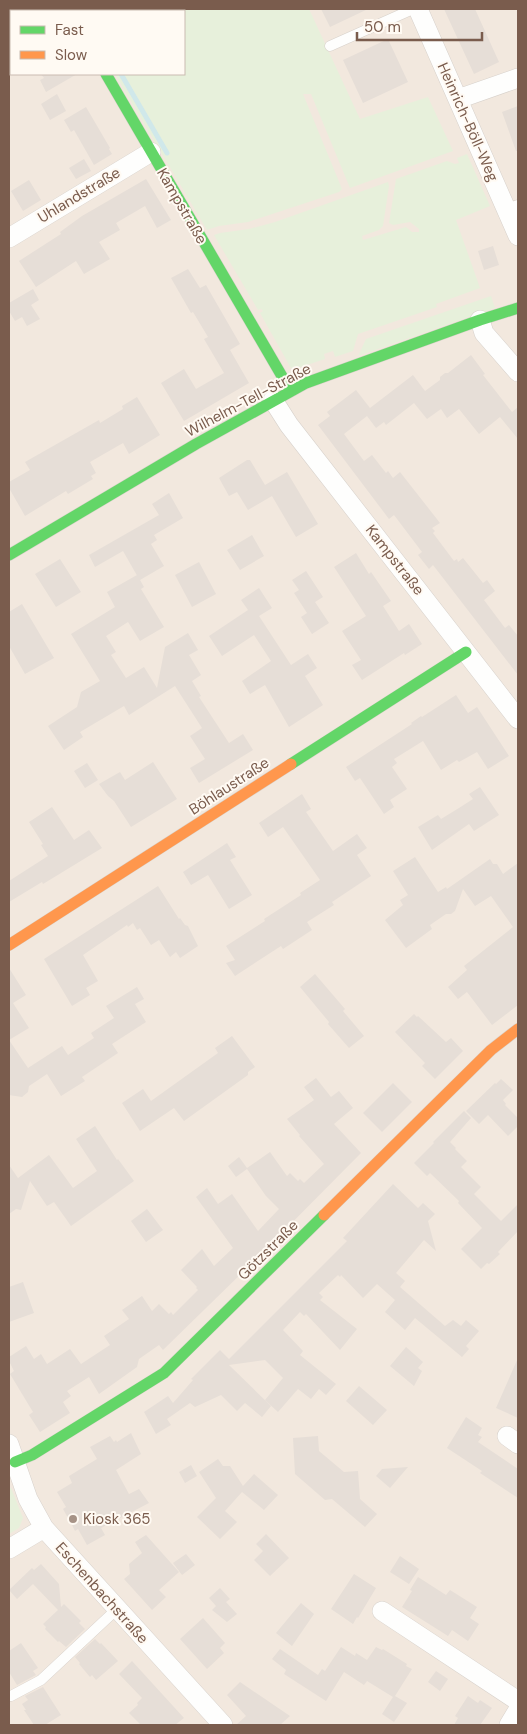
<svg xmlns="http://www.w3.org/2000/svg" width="527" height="1734" font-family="'DM Sans',sans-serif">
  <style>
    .residential { fill: #f2e8de; fill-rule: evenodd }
    .green { fill: #e7f0db }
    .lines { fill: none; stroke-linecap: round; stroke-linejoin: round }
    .stream { stroke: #d0e8ea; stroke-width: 5 }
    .building { fill: #e6ded7 }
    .lane-casing { stroke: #d7d1cb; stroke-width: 11 }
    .street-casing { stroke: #d7d1cb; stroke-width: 20 }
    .fast-casing { stroke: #d9d2cb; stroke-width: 12 }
    .slow-casing { stroke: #d9d2cb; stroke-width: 12 }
    .lane { stroke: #fefefd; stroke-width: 10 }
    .street { stroke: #fefefd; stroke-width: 19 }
    .fast { stroke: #63d668; stroke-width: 11 }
    .slow { stroke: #ff974d; stroke-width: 11 }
    .poi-dot { fill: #a69286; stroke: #fffaf3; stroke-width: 2 }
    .labels { text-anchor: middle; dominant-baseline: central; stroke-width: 4; stroke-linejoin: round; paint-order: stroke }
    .street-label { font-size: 15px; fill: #7a5c4d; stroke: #fffaf3 }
    .poi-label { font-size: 15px; fill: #7a5c4d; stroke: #fffaf3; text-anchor: start }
  </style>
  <rect width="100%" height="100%" fill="#f9f5f0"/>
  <path class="residential" d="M9,9h509v1716h-509zM11,11h173v63h-173z"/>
  <path class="green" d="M77,9h232l51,110 68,-22 25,54 -103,37 -39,-94h-8l39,95 -3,3 -91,30 -29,4 -12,4 -92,-156h69v-63h-105z
    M467,154l23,52 -34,14 24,68 -44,16 1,3 -79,27 -5,17 -18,6 -2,-6 -9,3 1,5 -33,11 -32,-57 3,-2 -2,-2 -3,1 -44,-75 6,-2 29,-4 26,-7 113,-40 1,4 -6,40 -4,4 -17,6 1,4 43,-13 6,5h7v-3l-9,-7 -17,3 -4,-2 7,-44 51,-18 8,3 4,-1 -2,-5z
    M491,296l4,12 -137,48 8,-17z
    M11,1488l12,30 -4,10 -10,6v-45z"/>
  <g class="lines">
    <path class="stream" d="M84,9l1,2
      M121,74l46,79"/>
  </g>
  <path class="building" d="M321,9h47l-38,18z
    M444,9h31l24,53 -25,12z
    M388,39l20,43 -45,21 -20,-43z
    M41,74h36l-31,18 -6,-12 4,-2z
    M57,94l9,17 -16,9 -9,-16z
    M518,106v45h-2l-14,-39z
    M86,107l24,41 -1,1 3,5 -18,11 -20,-35 -3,2 -7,-12z
    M84,159l7,12 -15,8 -7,-11z
    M146,179l25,41 -14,8 -12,-22 -29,17 4,7 -21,12 11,17 -26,15 -8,-13 -40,26 -17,-26 42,-27 -1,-2 22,-16z
    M29,180l12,20 -18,11 -12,-20z
    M493,246l6,19 -15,5 -6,-19z
    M188,269l12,19 6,-3 34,59 -10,6 19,33 -65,38 -23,-38 23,-14 12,20 28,-16 -20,-34 4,-2 -15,-25 -2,1 -20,-35z
    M33,289l6,11 -8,5 9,14 -13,7 -5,-9 -7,4 -6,-10v-8z
    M471,355l14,19 -2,1 29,37 6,-5v32l-18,-22 -21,17 -20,-25 -12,9 -6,-9 -14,10 -13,-16 -28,22 -2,-3 -8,6 -9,-12 -23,18 20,27 8,-6 14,18 2,-2 5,7 7,-6 40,51 -8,5 3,3 -2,2 21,28 3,-2 1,3 5,-4 20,25 4,-3 8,11 -11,9 21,28 4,-3 9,11v39l-85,-110 -4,4 -11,-14 4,-3 -28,-37 -5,4 -71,-94 12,-9 -3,-4 29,-22 14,18 43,-33 12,16 15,-11v-3l5,-4h3z
    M137,397l23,38 -31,19 -6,-11 -33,19 6,11 -5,3 2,3 -25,15 -2,-3 -41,25 -16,-28v-6l21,-12 -5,-8 74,-42 1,3 23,-14 -1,-3z
    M247,460h3l15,25 22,-13 31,52 -22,13 -24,-41 -24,14 -11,-18 -8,4 -10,-18z
    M169,493l14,25 -29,17 3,5 -6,4 13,22 -24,14 4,7 -3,2 23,38 -24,14 -12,-19 -22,14 10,16 -5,3 15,23 18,-11 13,21 8,-41 23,-14 10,17 -9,5 12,20 -9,6 9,15 -2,1 30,46 14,-9 10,16 -54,33 -9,-15 15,-9 -15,-23 12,-8 -27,-42 -46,29 -5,-9 -44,26 3,5 -19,13 -16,-24 29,-19 4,-15 19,-11 -29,-47 44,-27 -8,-15 30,-17 2,4 -16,-28 -28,16 -6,-12 70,-40 -7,-11z
    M252,535l12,21 -24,14 -13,-20z
    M356,553l13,21 2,-2 20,29 -8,5 16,25 10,-7 13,20 -17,11 -1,-2 -42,27 -10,-15 9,-5 -19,-29 24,-15 -32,-49z
    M60,559l21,33 -25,15 -21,-33z
    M199,562l17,32 -24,13 -17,-32z
    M306,571l17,26 -8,5 14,21 -17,11 -11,-17 6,-4 -13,-20 5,-3 -7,-10z
    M259,588l13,20 -13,8 32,49 17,-11 9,14 -12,8 18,29 -34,22 -24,-42 -15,9 -8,-13 29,-20 -17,-26 -32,21 -13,-20 39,-26 -7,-10z
    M22,604l32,54 -29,16 -16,-28v-34z
    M456,695l12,18 9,-6 32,49 -21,13 -11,-17 -18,10 -2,-2 -16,10 -18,-29 -29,18 3,4 -5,4 15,22 -17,11 4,7 -10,7 -24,-36 -5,3 -9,-14 66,-43 -1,-1 10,-7 1,1z
    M153,762l24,37 -46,28 -17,-26 -6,-5 -9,-12 21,-12 5,8z
    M87,763l11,17 -13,8 -11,-17z
    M480,787l19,28 -25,16 -5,-7 -37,26 -14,-23 20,-12 3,4 18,-11 14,-9 -4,-5z
    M302,794l9,15 -5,3 27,39 24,-17 10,14 -10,7 14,21 -39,26 2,3 -27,17 5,8 -29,19 -2,-3 -46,30 -9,-13 9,-3 -9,-14 39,-25 -1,-2 37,-24 -1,-2 20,-13 -37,-53 -15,10 -9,-14z
    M52,807l22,33 15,-10 13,18 -59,36 -1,-2 -33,20v-21l39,-25 -7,-11 2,-1 -14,-22z
    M227,843l9,14 -6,3 22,35 -23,14 -21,-34 -17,10 -8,-13z
    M415,857l23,35 8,-5 1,2 43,-30 3,5h4l6,10 15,-11v142l-26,20 -25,-33 -9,7 -10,-12 19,-17 -3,-4 49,-39 -22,-31 -16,10 -12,-17 -8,22 -4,3h-5l-16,11 2,4 -26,19 -21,-28 18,-15 -3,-5 8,-5 -15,-24z
    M158,886l21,33 1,-1 5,7 3,1 10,20 -18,12 -4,-6 -6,5 -11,-17 -8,5 -11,-17 -3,2 -4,-7 -5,4 -1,-2 -44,30 15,26 -12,7 4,7 -18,11 -28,-47z
    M9,968l17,27 -13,8 16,25 -20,12 19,28 34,-22 6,9 26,-17 -3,-5 23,-15 -8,-12 31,-19 7,12 -9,5 11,18 -34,22 6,9 -36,24 3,4 -24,15 -14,-22 -18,12 -1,6 -6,5 -13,-2z
    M315,974l30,35 -2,2 21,25 -15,12 -21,-24 1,-2 -29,-35z
    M414,1014l3,3 1,-1 28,26 5,-4 12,13 -28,28 -13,-13 3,-3 -30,-31z
    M232,1036l23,31 -7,5v3l-64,46 -10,-13 -34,23 -18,-28 21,-14 8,12 67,-48 -3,-5z
    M316,1078l15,19 8,-6 14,17 -19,16 27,29 -101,102 1,1 -12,12 -1,-1 -85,83 -4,-5 -20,14 -2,8 -38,27 -10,-17 -22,14 4,5 -8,6 7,11 -30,19 -11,-17 4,-3 -23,-38 4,-3 -5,-10v-4l17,-11 8,13 7,-5 6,10 23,-15 11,15 29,-19 -6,-9 25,-17 -7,-9 20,-14 10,15 7,-7 10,10 2,-2 2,3 25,-25 -2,-2 1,-1 -16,-17 21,-21 12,17 19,-18 -37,-51 11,-9 11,16 14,-10 26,37 21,-22 -13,-13 -19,-27 -11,8 -8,-11 11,-9 8,11 23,-16 17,24 3,-3 8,8 2,-2 4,4 20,-19 -25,-28 1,-1 -13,-16 27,-19 -10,-13z
    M501,1079l12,11 -10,10 3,4 -1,1 13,13v8l-10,10 -20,-21 -9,9 -13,-13 29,-28 1,1z
    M393,1083l19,19 -30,30 -19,-19z
    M464,1111l7,7 -21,24 6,6 -1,1 12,12 -6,6 20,20 -7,7 27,27 17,-17v27l-20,21 2,2 -11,10 -2,-1 -6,6 -20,-20 21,-21 -24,-25 1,-2 -29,-28 -3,3 -13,-13 20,-20 -1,-1z
    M95,1126l22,34 1,-1 16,22 -63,45 -17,-24 -7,4 -17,-25 -9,29 -5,-1 -7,5v-49l9,13 31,-23 24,33 24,-17 -21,-32z
    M393,1184l25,24 5,-5 12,11 -7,7 8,30 -12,-11 -28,33 9,8 -5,6 45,39 8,-6 8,6 5,-6 13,11 -13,15 3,3 -7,8 -47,-39 -10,12 -20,-18 10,-12 -18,-16 -14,14 -22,-23 -1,2 -2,-2 -19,18 4,4 -3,3 37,29 -17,21 -34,-36 -2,2 -4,-4 -17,18 20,21 -3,4 36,29 -10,11 -7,-6 -8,10 -13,-10 -20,23 -13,-12 18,-22 -18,-18 -36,5 42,41 -9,11 -17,-14 -8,8 -16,-16 -26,12 -5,-4 -23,16 4,6 -15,9 -12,-22 24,-16 5,7 20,-23 -2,-1 29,-29 9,9 118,-118 -4,-3z
    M147,1209l16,21 -17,12 -15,-21z
    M23,1282l11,31 -25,9v-35z
    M406,1347l17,15 -5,6 4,3 -8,15 -24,-20z
    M518,1358v60l-22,-10z
    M359,1386l28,24 -14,15 -27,-24z
    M466,1417l16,11 -4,7 4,2 -4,5 40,27v29l-38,-25 2,-2 -35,-23z
    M131,1433l10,21 -25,16 13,24 10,-5 10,14 -48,25 4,7 -18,10 -9,-16 -3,2 -3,-6 -9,-16 3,-2 -9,-15 15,-9 -3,-7 28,-17 -7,-12 20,-11 4,6 2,-2 1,2z
    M318,1436l1,15 25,21 14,-1 2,28 17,15 -12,13 -33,-28 -7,1 -30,-26 -2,-36z
    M218,1459l5,7h7l13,20 11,-12 24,21 -14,15 -22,-18 -17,19 12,11 -17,17 -23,-22 19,-19 -17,-26z
    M191,1465l6,11 -12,7 -6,-11z
    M408,1467l-18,21 -14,-12 6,-7z
    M266,1534l23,24 -19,18 -16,-16 9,-9 -7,-7z
    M146,1535l33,37 -20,18 7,7 -14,13 -28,-31 6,-5 -1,-10 13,-11 -7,-11z
    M186,1554l9,11 -13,10 -9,-12z
    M400,1556l19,13 -10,15 -19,-12z
    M41,1564l18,20 2,23 3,-3 17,17 -2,2 6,6 -19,18 -7,-6 -1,1 -13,-13 1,-2 -3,-3 15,-14 -25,-26 -16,15 -8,-9 23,-22 2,2z
    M354,1574l22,14 -18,30 -1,-1 -4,7 -22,-15z
    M418,1577l28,18 4,-5 27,17 -7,11 9,6 -11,17 -16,-11 -4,6 -46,-29 10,-16 -2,-1z
    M220,1588l10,11 -4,3 11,12 -10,8 -15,-12 4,-4 -7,-8z
    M301,1603l13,11 -22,32 -16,-13z
    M203,1618l22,25 -5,5 4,5 -17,16 -27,-30z
    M95,1639l5,5 1,-1 17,18 -22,19 -4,-5 -2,2 -11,-13 1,-1 -5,-6z
    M21,1643l17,25 -5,3 3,4 -19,10 -8,-13v-21z
    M341,1647l14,9 1,-3 11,7 9,-13 6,3 1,-1 24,15 -1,2 6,3 -17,27 12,7 -13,19 -12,-8 11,-17 -26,-16 -3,4 -20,-13 -18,29 -42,-27 2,-4 -14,-11 8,-10 38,26 4,-6 3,2z
    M132,1661l52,57 -9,7h-34l-12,-12 9,-8 -1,-2 5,-5 -23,-24z
    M436,1671l12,8 -8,12 -12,-9z
    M240,1682l50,34 -10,9h-44l10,-9 -19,-21z
    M43,1687l18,28 -16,10h-11l-10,-15h2l-4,-6 6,-4 -3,-4z
    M468,1696l10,7 2,-3 12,8 -12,17h-26l4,-7 -3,-2z"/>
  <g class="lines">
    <defs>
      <path id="lane" d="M330,46l83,-37
        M506,209l12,-4
        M11,1696l30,-16 76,-71"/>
      <path id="street" d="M68,9l1,2
        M418,9l100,227
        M458,99l60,-21
        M9,238l142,-86
        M480,320l4,13 34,39
        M273,400l16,25 229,294
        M507,1436l11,8
        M9,1444l19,55 16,29 179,197
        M9,1549l35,-21
        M382,1611l136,90
        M509,1725l9,-15"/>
      <path id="fast" d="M106,74l184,316
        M9,555l187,-111 110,-61 174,-63 38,-12
        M291,764l175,-112
        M15,1462l17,-7 132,-82 160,-158"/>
      <path id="slow" d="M9,945l282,-181
        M324,1215l167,-165 27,-21"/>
    </defs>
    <use href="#lane" class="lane-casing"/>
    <use href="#street" class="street-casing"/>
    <use href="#fast" class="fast-casing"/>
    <use href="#slow" class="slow-casing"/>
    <use href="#lane" class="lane"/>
    <use href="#street" class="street"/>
    <use href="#fast" class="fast"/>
    <use href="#slow" class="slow"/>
  </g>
  <circle class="poi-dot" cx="73" cy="1519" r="5"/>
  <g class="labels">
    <g class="street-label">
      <text transform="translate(468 122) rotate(66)">Heinrich-Böll-Weg</text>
      <text transform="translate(79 195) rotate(-31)">Uhlandstraße</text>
      <text transform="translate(182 206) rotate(60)">Kampstraße</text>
      <text transform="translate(248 400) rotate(-28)">Wilhelm-Tell-Straße</text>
      <text transform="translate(395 560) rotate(52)">Kampstraße</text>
      <text transform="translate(229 786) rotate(-33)">Böhlaustraße</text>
      <text transform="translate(268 1250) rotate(-45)">Götzstraße</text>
      <text transform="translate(102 1593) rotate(48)">Eschenbachstraße</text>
    </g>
    <g class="poi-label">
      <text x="83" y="1519">Kiosk 365</text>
    </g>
  </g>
  <rect width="527" height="1734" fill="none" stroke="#7a5c4d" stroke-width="20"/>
  <rect x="10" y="10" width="175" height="65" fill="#fffaf3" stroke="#cabbb1"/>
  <rect x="20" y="26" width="25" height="8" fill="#63d668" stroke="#cabbb1"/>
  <text x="55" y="35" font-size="15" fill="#7a5c4d">Fast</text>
  <rect x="20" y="51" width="25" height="8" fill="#ff974d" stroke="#cabbb1"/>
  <text x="55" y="60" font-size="15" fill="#7a5c4d">Slow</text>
  <path d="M357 32v8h125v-8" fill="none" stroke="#7a5c4d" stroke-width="2.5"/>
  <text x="364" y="32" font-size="15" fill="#7a5c4d" stroke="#fffaf3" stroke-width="4" paint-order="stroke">50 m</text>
</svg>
